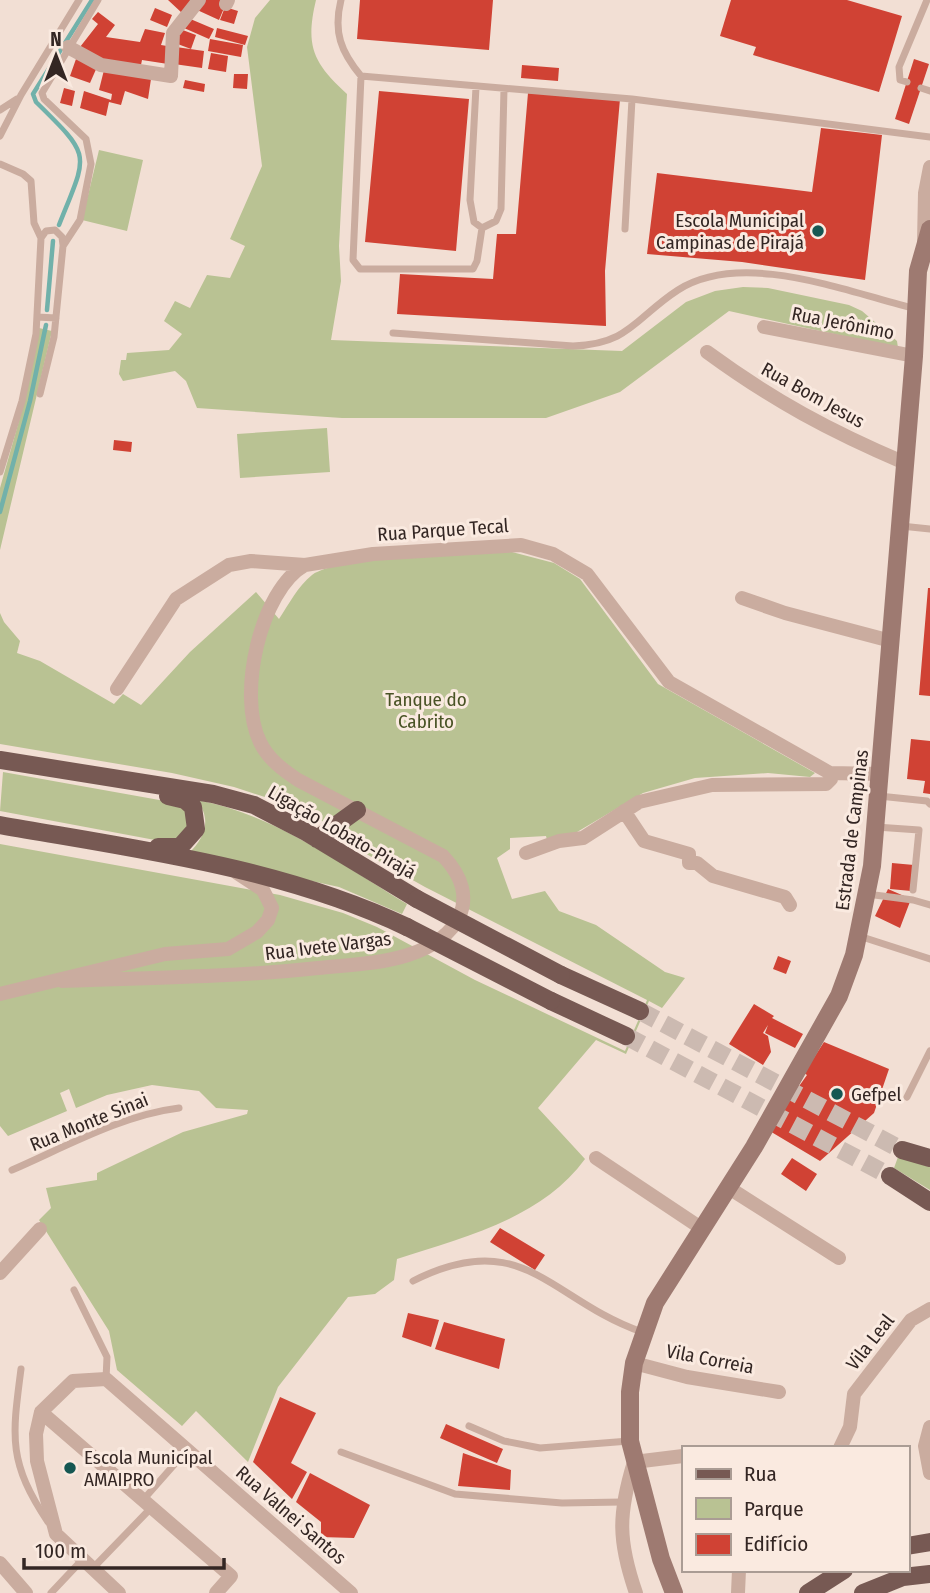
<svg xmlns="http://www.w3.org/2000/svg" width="930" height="1593" font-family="'Fira Sans Condensed',sans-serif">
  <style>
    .green { fill: #b9c293 }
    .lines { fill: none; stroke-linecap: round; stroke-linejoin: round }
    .stream { stroke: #71b1aa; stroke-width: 4.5 }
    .building { fill: #d04234 }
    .primary-tunnel { stroke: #ccbab1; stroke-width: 18; stroke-dasharray: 18 9; stroke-linecap: butt }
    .service { stroke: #caac9f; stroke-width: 7 }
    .minor { stroke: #caac9f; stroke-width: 14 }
    .secondary { stroke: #9e7a71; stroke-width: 18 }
    .primary { stroke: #775953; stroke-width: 18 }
    .primary-bridge { stroke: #775953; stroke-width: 18 }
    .poi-dot { fill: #165752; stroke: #faeae0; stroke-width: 2.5 }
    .labels { text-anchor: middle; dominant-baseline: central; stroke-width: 6; stroke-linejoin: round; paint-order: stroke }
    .poi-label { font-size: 19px; fill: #332623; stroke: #faeae0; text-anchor: start }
    .street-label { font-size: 19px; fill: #332623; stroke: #faeae0 }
    .park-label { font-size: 19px; fill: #495325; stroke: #faeae0 }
  </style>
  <rect width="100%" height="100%" fill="#f2dfd4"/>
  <path class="green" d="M270,0h46c-11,46 -3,63 31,94l-8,152 2,35 -10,59 291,11 64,-49 29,-11 28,-4 25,1 81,17 13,6 35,30 1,7 -169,-37 -109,81 -74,26h-204l-145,-10 -11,-27 -11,-10 -52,10 -4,-7 2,-14h5l1,-7 42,-3 13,-16 -18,-13 11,-20 15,7 17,-33 23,3 15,-32 -15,-7 32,-73 -15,-119 8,-29z
    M99,150l44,10 -16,71 -45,-11z
    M39,328l13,3 -52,219v-62l24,-85z
    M327,428l3,44 -90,6 -3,-44z
    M512,552l42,11 26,16 78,105 157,89 -5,4 -42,-4 -73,5 -52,15 -66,39 -30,8 -1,-4 -36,2v11l-13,9 15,41 33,-8 14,20 37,14 69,47 20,6 -23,30 -13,-7 -23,53 -30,-14 -58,68 47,51c-44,60 -121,78 -188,100l-3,21 -19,14 -27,3 -70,90 -30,75 -52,-51 -14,15 -65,-56 -8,-39 -70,-111 12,-12 -5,-20 51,-8v-7l86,-41 64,-18 1,-4 -32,-2 -17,-17 -47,-6 -45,10 -31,13 -7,-19 -9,4 7,18 -59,25 -8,-10v-282l280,51 63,18 34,14 98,53 150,71 22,-51 -222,-113 -80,-45 -23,-21 -48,-21 -40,-13 -62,-14 -172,-29v-131l4,9 16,19 -3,12 23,8 74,43 9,-10 18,11 49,-53 66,-60 23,27c10,-15 19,-33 33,-44 29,-20 159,-21 200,-23z
    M3,772l173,31 11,10 1,11 -8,15 -25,1 -155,-29z
    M197,800c77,14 144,64 210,104l-5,10 -63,-27 -151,-33c17,-16 24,-34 9,-54z
    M898,1157l32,10v23l-36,-22z"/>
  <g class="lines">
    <path class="stream" d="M59,225c29,-73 34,-67 -23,-123l-3,-8 59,-94
      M47,310l6,-69
      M0,512l30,-111 16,-76"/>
  </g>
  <path class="building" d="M168,0h26l-12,13z
    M203,0h22l-5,7 4,1 -5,12 -24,-11z
    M360,0h133l-4,50 -132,-11z
    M731,0h116l55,16 -23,76 -126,-37 3,-8 -36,-11z
    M225,7l13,4 -4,13 -14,-4z
    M155,8l17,7 -5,12 -17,-7z
    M98,12l17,13 -9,12 34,5 5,-13 20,4 -4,12 6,1 1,18 -26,-4 -1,5 -41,-5 -20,-13 18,-23 -6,-5z
    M188,18l26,11 -5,10 -25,-11z
    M217,28l31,8 -3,9 -30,-8z
    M180,29l16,6 -5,14 -16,-6z
    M210,39l33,6 -2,12 -33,-6z
    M176,47l28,4 -2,17 -28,-4z
    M211,53l17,3 -2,16 -18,-3z
    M76,59l21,8 -7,16 -20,-7z
    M914,59l15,5 -20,60 -14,-5z
    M522,65l37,3 -1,13 -37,-3z
    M104,70l47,9 -3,20 -23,-8 -4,14 -12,-3 -3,14 -26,-8 4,-17 27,9 1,-6 -13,-4z
    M234,74h14l-1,15 -14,-1z
    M185,80l20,4 -1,8 -21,-4z
    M64,88l11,3 -3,15 -12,-3z
    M379,91l90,8 -13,152 -91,-9z
    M528,93l92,6 -15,172 1,55 -209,-12 3,-40 93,5 4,-45h19z
    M821,128l61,7 -17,145 -123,-18 -95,-8 10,-81 155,19z
    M114,440l18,2 -1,10 -18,-2z
    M928,588h2v108l-11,-1z
    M911,739l19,2v53l-7,-1 2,-12 -18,-2z
    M892,863l22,2 -3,26 -21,-2z
    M888,889l23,10 -11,29 -25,-12z
    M778,956l13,5 -5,13 -13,-5z
    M754,1004l20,12 -2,2 31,16 -8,14 -30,-15 3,-8 -5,8 5,3 3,16 -8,13 -34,-21z
    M824,1042l65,27 -15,44 -54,48 -52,-31 39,-55 -3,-2z
    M792,1158l25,16 -11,17 -25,-17z
    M500,1228l45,27 -10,15 -45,-28z
    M408,1313l31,7 -8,27 -29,-10z
    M444,1322l61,17 -6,30 -64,-20z
    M280,1397l36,16 -25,50 16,9 -15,27 -39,-37z
    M446,1424l57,25 -6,14 -57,-25z
    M463,1453l48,17 -1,20 -52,-4z
    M310,1473l60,32 -16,33 -33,-1v-15l-25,-20z"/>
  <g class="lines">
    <path class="primary-tunnel" d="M640,1011l262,139
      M626,1036l264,140"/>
    <path class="service" d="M341,0c-8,32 0,52 20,76l271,23 298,38
      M361,76l-8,184 7,9h113l4,-8 5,-33 14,-7 5,-12 3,-120
      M907,82l-7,-2 -1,-13 28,-67
      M476,87l-6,113 4,22 8,6
      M921,88l9,3
      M0,110l17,-11
      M0,136l21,-41 58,-95
      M0,164l23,10 8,7 3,42 7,15 -5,96 -14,67 -22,71
      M625,229l7,-130
      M41,238l5,-7 9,-1 7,7 1,8
      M37,317l19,1
      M393,333l180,13c57,-2 63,-29 105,-56 65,-41 169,2 238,19
      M40,394l14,-57 9,-91 17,-26 11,-56 -5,-25 -42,-40 -2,-6 56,-93
      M901,526l29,3
      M879,796l48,5 3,3
      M876,827l43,3 -6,60
      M867,894l46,6 17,5
      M859,936l71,23
      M907,1097l23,-46
      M12,1170c53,-23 110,-55 167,-62
      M413,1281c110,-56 137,19 229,51
      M74,1290l33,67 -1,22
      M21,1369c-9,69 -13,93 27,153
      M469,1426l35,15 36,7 89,-7
      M341,1452l114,42 107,9 60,-1
      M143,1500l45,-51
      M93,1568l58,-60
      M51,1593l32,-34"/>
    <path class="minor" d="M226,4l2,-4
      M68,47l33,18 70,11 2,-43 26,-33
      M924,242l1,-49 5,-26
      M764,327l150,29
      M707,352c67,49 123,79 198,111
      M742,598l43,15 106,28
      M117,689l59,-90 53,-34 22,-4 54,4 68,-11 148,-9 32,9 34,20 82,108 161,91 51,1
      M624,811l20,30 45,13v9h8l16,13 72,21 5,8
      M526,853l33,-12 24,-3 56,-36 73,-17 114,-1 5,-5 -1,-6
      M62,981c85,-3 171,-4 256,-13 29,-3 62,-4 90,-13 50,-16 76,-56 35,-99l-145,-76c-15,-10 -30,-21 -38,-38 -23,-46 0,-152 45,-177
      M0,994l165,-40 63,-5 29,-17 11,-12 4,-12 -9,-18 -26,-17
      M596,1158l105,70
      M729,1188l110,70
      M0,1273l40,-44
      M634,1363l53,14 92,15
      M41,1412l32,-31 33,-2 245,214
      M41,1412l190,164 -15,17
      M41,1412l-5,22 1,27 19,73 63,59
      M930,1427l-5,19 5,27
      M840,1448l10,-21 4,-33 57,-74 19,-11
      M0,1563l26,30
      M636,1593c-18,-52 -18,-79 -2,-131l49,-6
      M738,1593l1,-23"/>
    <path class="secondary" d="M674,1593l-13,-34 -31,-118v-49l4,-29 21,-60 99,-156 85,-151 15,-41 18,-89 42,-510 4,-85 12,-42"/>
    <path class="primary" d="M0,760l213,34 41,11 52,27 111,67
      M0,825c136,24 281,42 407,102
      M317,839l40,-29
      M158,847h22l16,-18 -3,-22 -8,-7 -17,-4
      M561,975l79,36
      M551,1001l75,35
      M902,1150l28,8
      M890,1176l40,26
      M907,1546l23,-4
      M808,1593l36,-23
      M863,1593l40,-16 27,-3"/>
    <path class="primary-bridge" d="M417,899l144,76
      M407,927l144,74"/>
  </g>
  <g class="poi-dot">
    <circle cx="818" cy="231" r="7"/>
    <circle cx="837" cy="1094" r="7"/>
    <circle cx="70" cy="1468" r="7"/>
  </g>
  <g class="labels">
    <g class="poi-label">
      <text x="804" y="220" text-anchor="end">Escola Municipal<tspan x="804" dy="22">Campinas de Pirajá</tspan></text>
      <text x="851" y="1094">Gefpel</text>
      <text x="84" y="1457">Escola Municípal<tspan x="84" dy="22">AMAIPRO</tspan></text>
    </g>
    <g class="street-label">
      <text transform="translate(843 323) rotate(11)">Rua Jerônimo</text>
      <text transform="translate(813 395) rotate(29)">Rua Bom Jesus</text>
      <text transform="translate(443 530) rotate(-4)">Rua Parque Tecal</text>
      <text transform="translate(852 830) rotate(-83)">Estrada de Campinas</text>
      <text transform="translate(342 832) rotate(30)">Ligação Lobato-Pirajá</text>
      <text transform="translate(328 946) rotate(-7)">Rua Ivete Vargas</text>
      <text transform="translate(89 1122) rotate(-22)">Rua Monte Sinai</text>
      <text transform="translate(870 1342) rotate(-52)">Vila Leal</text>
      <text transform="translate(710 1359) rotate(11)">Vila Correia</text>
      <text transform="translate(291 1515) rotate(41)">Rua Valnei Santos</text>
    </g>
    <g class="park-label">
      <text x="426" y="699">Tanque do<tspan x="426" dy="22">Cabrito</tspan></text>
    </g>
  </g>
  <rect x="682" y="1446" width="228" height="126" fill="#faeae0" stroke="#aa9c94" stroke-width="2"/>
  <rect x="696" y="1469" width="35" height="10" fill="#775953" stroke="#aa9c94" stroke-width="2"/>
  <text x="744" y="1481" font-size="21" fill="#332623">Rua</text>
  <rect x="696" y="1498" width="35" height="21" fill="#b9c293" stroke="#aa9c94" stroke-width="2"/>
  <text x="744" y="1516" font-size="21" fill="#332623">Parque</text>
  <rect x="696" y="1534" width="35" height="21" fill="#d04234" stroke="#aa9c94" stroke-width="2"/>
  <text x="744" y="1551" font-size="21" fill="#332623">Edifício</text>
  <g transform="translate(56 56)" stroke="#faeae0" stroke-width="5" paint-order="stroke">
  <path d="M0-5L12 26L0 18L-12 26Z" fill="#332623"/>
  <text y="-10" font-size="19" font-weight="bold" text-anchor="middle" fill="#332623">N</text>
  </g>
  <path d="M24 1558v10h200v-10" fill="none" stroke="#332623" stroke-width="3.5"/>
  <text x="35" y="1558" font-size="21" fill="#332623" stroke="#faeae0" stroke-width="5" paint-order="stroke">100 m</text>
</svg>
